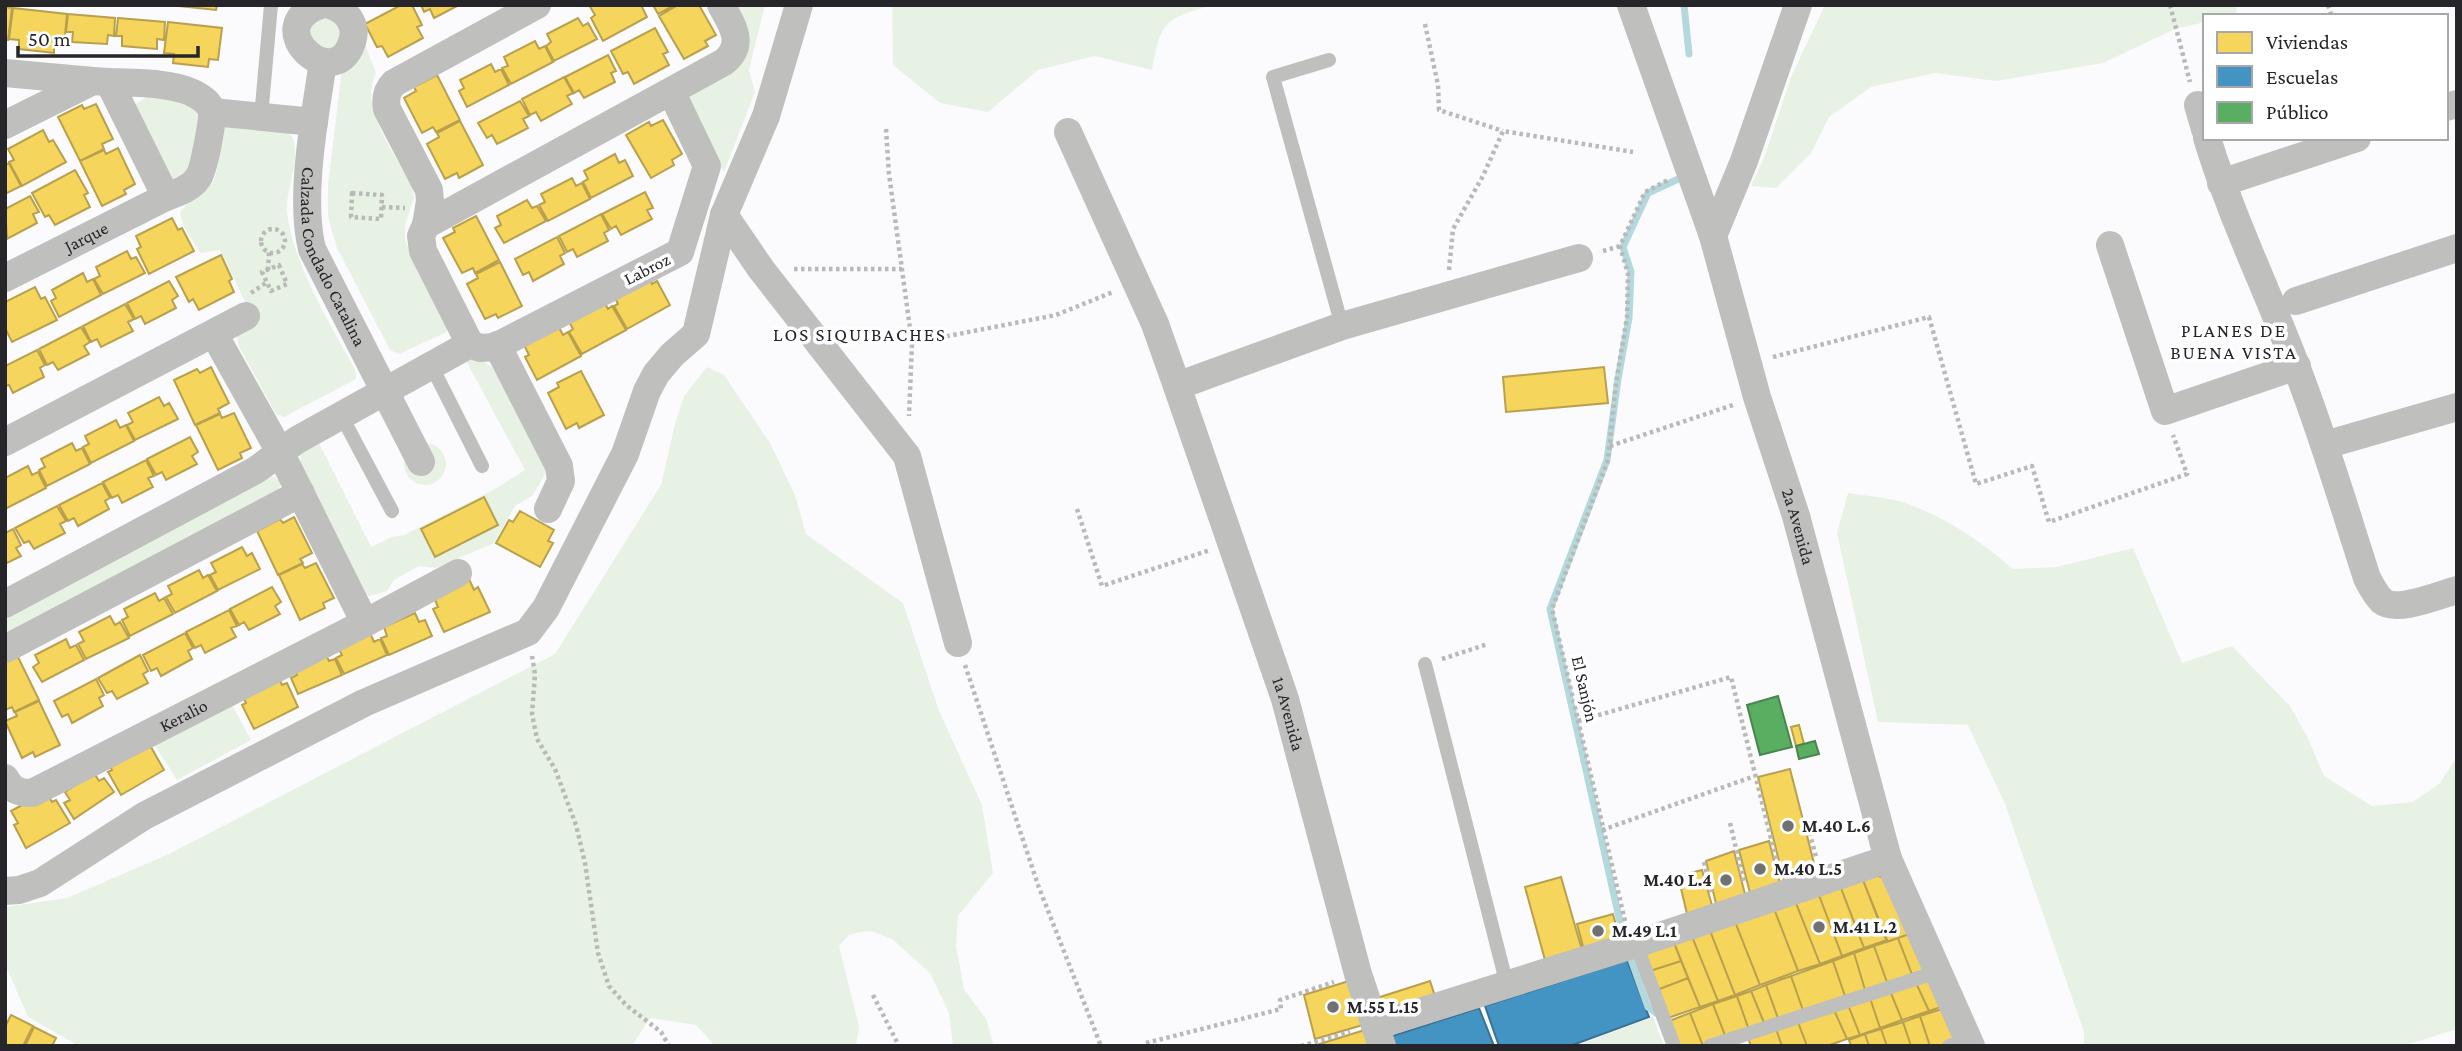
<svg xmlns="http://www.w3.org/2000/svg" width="2462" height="1051" font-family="'Crimson Pro',serif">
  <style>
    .green { fill: #e7f2e4 }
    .homes { fill: #f6d55c; stroke: #b8a04d; stroke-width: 2 }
    .schools { fill: #4393c3; stroke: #3a7295; stroke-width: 2 }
    .public { fill: #5aae61; stroke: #4a8550; stroke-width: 2 }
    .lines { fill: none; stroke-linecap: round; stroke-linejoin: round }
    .stream { stroke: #b4d9dc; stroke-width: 7 }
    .path { stroke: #b9b9b7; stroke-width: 4.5; stroke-dasharray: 3.5 3.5; stroke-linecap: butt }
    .lane { stroke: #bfbfbd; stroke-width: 14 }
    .street { stroke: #bfbfbd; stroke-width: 28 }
    .poi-dot { fill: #717174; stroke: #fff; stroke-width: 2.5 }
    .labels { text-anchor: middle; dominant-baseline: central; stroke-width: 7; stroke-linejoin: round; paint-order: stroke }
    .street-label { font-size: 18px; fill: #26262a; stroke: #fff }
    .poi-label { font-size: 18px; font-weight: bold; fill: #26262a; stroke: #fff; text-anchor: start }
    .neighbourhood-label { font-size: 19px; letter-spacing: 2px; fill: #26262a; stroke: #fff }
  </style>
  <rect width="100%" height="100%" fill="#fbfbfe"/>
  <path class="green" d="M734,5h31l-16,65 6,22 -31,80 -36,-75 45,-29z
    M892,5h320c-49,15 -50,15 -60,65l-58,-14 -56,14 -50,42 -48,-9 -47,-38z
    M1825,5h411l1,9 -32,2v6l-30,7 -72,34 -107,18 -61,-8 -64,14 -42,30 -18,36 -35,35 -25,-2 14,-31 26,-78z
    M324,11l23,21 -22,23 -21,-26z
    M362,36l14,37c-18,33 20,83 36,113l2,12 -9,27v16l42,81v10l-48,22 -9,-4 -53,-102 -9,-31v-32l14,-116z
    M147,97l35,3 16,11 -5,57 -11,10 -10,2 -37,-76z
    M226,127l63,6c16,17 -4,57 -2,78 4,48 44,116 68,158l1,10 -72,38 -8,-3 -38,-69 -1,-12 19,-9 -36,-74 -20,3 -17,-28 -3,-12c7,-12 15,-15 26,-23 16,-12 11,-40 14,-59z
    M464,357l14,1 20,13 49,99 -14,25 -18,11 -21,37 -58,25 -17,-2 -25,14 -7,11 -18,5 -3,-2 -65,-128 -1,-14 14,-19 57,114 21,-10 12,-2 91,-46 30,-19z
    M707,367l17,8 46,68 25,52 11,39 97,69 36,108 43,94 11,68 -35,43 -2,30 8,43 22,30 8,27h-41l-4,-33 -19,-40 -38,-34 -21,-8 -10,1 -12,3 -10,11 20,80 -3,20h-141l-19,-21 -46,-7 -18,28h-553l-51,-29 -23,-53v-57l62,-9 102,-44 386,-200 106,-169 14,-61 9,-28z
    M404 464a21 21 0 1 1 42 0a21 21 0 1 1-42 0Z
    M270,476l5,1 6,7 -4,8 -272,142v-21z
    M1848,493c18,3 37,4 54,9 43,14 77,38 111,67l44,-2 76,-19 49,115 50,-17 58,60 18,32 16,38 48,30 41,-4 26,-18 18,-27v272l-54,17h-319v-14l-79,-228 -37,-79 -90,-3 -41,-189z
    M225,692l26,48 -74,40 -29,-45z
    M1653,1017l11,29h-88z"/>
  <path class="homes" d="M169,5h48l-1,5z
    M401,5h11l10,20 -5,2 6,11 -35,19 -6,-11 -5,1 -12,-23z
    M421,5h38l-25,13 -4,-9 -6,3z
    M589,5h52l6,12 -44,24 -12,-23 4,-3z
    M653,5h22l-17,9z
    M678,5h21l17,30 -11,6 3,5 -24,13 -25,-43z
    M5,7l7,1 -4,32h-3z
    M13,8l54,6 -3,32 -10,-1v8l-35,-4v-9l-10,-1z
    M68,14l47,4 -1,18 -6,-1 -1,9 -35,-2 1,-10h-7z
    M118,18l47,4 -1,18 -7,-1v10l-35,-3v-10h-6z
    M578,18l5,8 5,-3 9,16 -43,22 -8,-15 5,-4 -4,-8z
    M168,22l54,6 -4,32 -9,-1 -1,8 -35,-4 1,-9 -10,-1z
    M655,28l13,24 -5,2 6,11 -35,19 -6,-12 -5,2 -12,-23z
    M535,41l4,8 6,-3 8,16 -42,22 -9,-16 6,-2 -4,-9z
    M608,55l8,16 -5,2 4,9 -31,16 -5,-8 -5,3 -9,-16z
    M491,64l4,8 6,-3 8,16 -42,22 -8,-16 5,-3 -4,-8z
    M437,75l23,45 -24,12 -3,-5 -11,6 -18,-35 12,-7 -2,-4z
    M564,77l9,16 -6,3 5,8 -31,17 -5,-9 -6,3 -8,-16z
    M520,101l9,15 -6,3 5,9 -31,16 -5,-9 -5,3 -9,-15z
    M96,104l17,35 -11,5 2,5 -24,12 -22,-44 24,-12 2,4z
    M663,120l19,34 -10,6 2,5 -23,13 -25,-43 23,-13 2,4z
    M460,121l23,44 -24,13 -2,-5 -12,6 -18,-35 12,-7 -2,-4z
    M43,130l6,12 4,-2 13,22 -44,24 -13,-24 5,-2 -6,-11z
    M118,148l17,36 -11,6 2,4 -24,12 -22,-45 24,-11 2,4z
    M615,154l4,9 6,-3 8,16 -42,22 -8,-16 5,-3 -4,-8z
    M9,163l12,23 -16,8v-29z
    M75,170l13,23 -4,2 6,12 -35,18 -6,-10 -4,2 -13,-24z
    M572,178l4,8 6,-3 8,16 -42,22 -9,-16 6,-3 -4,-8z
    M645,192l8,16 -6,2 5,9 -31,16 -5,-9 -5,3 -9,-15z
    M30,196l9,16 -6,2 4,9 -30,16 -2,-30z
    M527,200l5,8 5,-2 9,15 -42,22 -9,-15 6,-3 -4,-9z
    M601,214l8,16 -5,3 4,8 -31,16 -4,-8 -6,3 -8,-16z
    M476,216l23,44 -24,13 -2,-5 -11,5 -19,-35 12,-6 -2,-4z
    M172,218l6,12 4,-2 12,23 -45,23 -12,-25 4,-2 -5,-11z
    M557,237l8,16 -5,3 4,8 -31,17 -4,-9 -6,3 -8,-16z
    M127,251l4,8 5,-2 9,16 -42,21 -9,-15 6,-3 -4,-9z
    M221,255l11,24 -3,2 5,11 -35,18 -6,-11 -4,3 -13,-25z
    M500,262l22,44 -24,12 -2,-4 -11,5 -18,-35 11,-6 -2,-4z
    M83,273l4,9 6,-3 8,16 -42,22 -8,-16 5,-3 -4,-8z
    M647,273l5,11 5,-3 13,24 -43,24 -13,-23 4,-2 -6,-12z
    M169,281l9,15 -6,4 4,8 -31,16 -4,-8 -6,3 -8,-16z
    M35,287l6,12 4,-2 12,23 -45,22 -7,-14v-26z
    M602,298l6,11 4,-3 14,24 -44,24 -13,-22 4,-3 -6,-11z
    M125,304l9,15 -6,3 5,9 -32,16 -4,-8 -6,3 -8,-16z
    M557,324l6,11 5,-3 13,24 -44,24 -12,-23 4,-2 -6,-12z
    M81,327l9,15 -6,4 5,8 -31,16 -5,-8 -6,3 -8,-16z
    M37,350l8,15 -5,3 4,9 -31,16 -4,-8 -4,1v-20z
    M211,367l18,36 -11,6 2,4 -25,12 -21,-45 23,-11 3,4z
    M1604,367l4,36 -102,9 -3,-35z
    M581,371l23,44 -25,13 -2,-5 -11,6 -18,-36 11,-6 -2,-4z
    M159,397l5,9 5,-3 9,16 -43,21 -8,-15 6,-3 -5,-9z
    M234,413l17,35 -11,5 2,5 -24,12 -22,-45 24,-11 2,4z
    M116,420l4,8 6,-3 8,16 -43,22 -8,-16 6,-3 -4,-8z
    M190,437l8,15 -6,4 5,8 -31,16 -4,-8 -6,3 -9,-16z
    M72,443l4,8 6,-3 8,16 -43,22 -8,-16 6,-3 -4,-8z
    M146,460l8,16 -6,2 5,9 -31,16 -4,-8 -6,3 -9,-16z
    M28,466l4,9 6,-3 8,16 -41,21v-31z
    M102,483l8,15 -5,3 4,8 -31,17 -4,-8 -6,3 -9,-16z
    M484,497l14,28 -63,32 -14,-28z
    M57,506l9,15 -6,3 5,9 -31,16 -5,-8 -5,2 -9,-15z
    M520,511l34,19 -6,11 5,2 -13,24 -44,-24 13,-23 4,2z
    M294,517l18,36 -12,6 3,4 -25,12 -21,-44 23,-12 3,4z
    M13,529l8,16 -5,3 5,8 -16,8v-31z
    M242,547l5,9 5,-3 8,16 -42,21 -8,-15 6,-3 -5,-9z
    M316,563l18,35 -11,5 2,5 -25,12 -21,-45 23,-11 3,4z
    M199,570l4,8 5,-3 9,16 -42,22 -9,-16 6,-3 -4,-8z
    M469,579l5,11 4,-3 12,25 -46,20 -11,-23 5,-2 -5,-12z
    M272,587l9,15 -6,4 5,8 -31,16 -5,-8 -5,3 -9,-16z
    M155,593l4,8 5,-3 9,16 -43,22 -8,-16 6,-3 -4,-8z
    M229,610l8,16 -6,2 5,9 -31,16 -4,-8 -6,3 -9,-16z
    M415,613l4,9 6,-2 7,16 -43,19 -8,-17 6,-2 -3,-9z
    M110,616l5,9 5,-3 9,16 -43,21 -8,-15 6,-3 -5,-9z
    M185,633l8,15 -5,3 4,8 -31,17 -4,-8 -6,3 -8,-16z
    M370,633l4,9 6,-3 7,16 -43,19 -8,-16 6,-3 -4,-8z
    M66,639l4,9 6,-3 8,15 -42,22 -9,-15 6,-4 -4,-8z
    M325,653l4,8 6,-2 7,16 -44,19 -7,-16 6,-3 -4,-8z
    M17,655l22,45 -25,12 -2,-5 -7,3v-49z
    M140,655l8,16 -5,3 5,9 -31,16 -5,-8 -5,2 -9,-15z
    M277,674l5,11 5,-2 11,24 -44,22 -12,-24 4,-2 -5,-12z
    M96,679l8,16 -5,3 4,8 -31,17 -4,-9 -6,3 -8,-16z
    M39,701l21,44 -25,12 -2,-5 -11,6 -17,-37 12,-5 -2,-4z
    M1799,725l5,19 -8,2 -5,-19z
    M151,747l13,23 -43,25 -13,-23 4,-2 -7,-12z
    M1790,769l27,106 -32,10 -27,-108z
    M94,773l5,8 5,-3 10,14 -40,27 -10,-16 6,-3 -5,-8z
    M46,792l6,10 4,-2 14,23 -44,25 -12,-23 4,-2 -7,-12z
    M1769,841l12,46 -30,10 -12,-47z
    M1734,851l12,47 -29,10 -11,-47z
    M1702,870l11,39 -25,9 -10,-42z
    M1861,875l26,65 -23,8 -25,-65z
    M1861,875l17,1 6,2 28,55 -25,9z
    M1561,877l21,73 -37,10 -20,-73z
    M1839,883l25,65 -22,8 -25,-66z
    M1817,890l25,66 -22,8 -26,-66z
    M1794,898l26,66 -22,7 -25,-65z
    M1773,906l25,65 -38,14 -26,-66z
    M1613,914l7,25 -36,11 -7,-26z
    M1734,919l26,66 -25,10 -26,-67z
    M1709,928l26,67 -17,6 -27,-67z
    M1912,933l17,39 -16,5 -15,-39z
    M1691,934l27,67 -18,6 -27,-67z
    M1898,938l15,39 -25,8 -14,-39z
    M1673,940l8,21 -31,10 -9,-20z
    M1874,946l14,39 -22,8 -12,-40z
    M1854,953l12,40 -20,6 -13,-38z
    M1681,961l7,17 -31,12 -7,-19z
    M1833,961l13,38 -42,14 -13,-37z
    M1791,976l13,37 -25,8 -13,-36z
    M1688,978l12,29 -32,11 -11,-28z
    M1930,978l11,29 -12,4 -13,-28z
    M1352,980l14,44 -51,15 -11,-44z
    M1430,981l6,18 -53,18 -6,-19z
    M1916,983l13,28 -27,9 -12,-29z
    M1766,985l13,36 -14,4 -14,-34z
    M1751,991l14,34 -16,5 -12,-34z
    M1890,991l12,29 -22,8 -10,-30z
    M1737,996l12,34 -23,8 -13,-34z
    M1870,998l10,30 -20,7 -12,-30z
    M1713,1004l13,34 -23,8 -13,-33z
    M1848,1005l12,30 -13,4 -13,-29z
    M1942,1009l13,32 -15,5h-10l-10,-30z
    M1834,1010l13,29 -20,7h-20l-9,-24z
    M1690,1013l13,33h-25l-9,-25z
    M11,1015l22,11 -10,20h-18v-19z
    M1920,1016l10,30h-19l-8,-24z
    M1798,1022l9,24h-25l-6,-17z
    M1903,1022l8,24h-24l-6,-17z
    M34,1027l22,11 -4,8h-27z
    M1368,1029l6,17h-61z
    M1776,1029l6,17h-31l-3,-8z
    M1881,1029l6,17h-18l-4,-12z
    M1865,1034l4,12h-18l-2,-6z"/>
  <path class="schools" d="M1627,960l22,57 -79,29h-71l-14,-40z
    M1479,1008l15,38h-108l-3,-7z"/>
  <path class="public" d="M1778,696l14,51 -32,8 -13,-50z
    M1815,741l4,13 -20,5 -3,-13z"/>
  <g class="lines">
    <path class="stream" d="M1684,5l5,49
      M1624,940l-74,-331 57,-149 11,-81 11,-61 2,-46 -8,-25 25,-54 39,-18
      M1628,951l20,56 8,6"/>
    <path class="path" d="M2170,5l20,77
      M2328,5l3,9
      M1425,24l13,61 1,25 64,21
      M886,129l3,45 23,169 -3,73
      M352,193l30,2 -1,24 -30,-2z
      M382,207l23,1
      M261 241a12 12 0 1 1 24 0a12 12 0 1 1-24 0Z
      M1603,251l17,-5
      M279,265l8,19 -16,7 -9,-19z
      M794,269h108
      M268,270l1,-18
      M1449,270l4,-41 30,-53 20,-45 130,21
      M251,293l16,-11
      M912,343l144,-28 57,-23
      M1773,357l156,-40 47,167 56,-18 17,56 138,-48 -14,-39
      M1610,446l123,-41
      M1077,509l25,77 108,-36
      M532,656l3,18 -3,40 5,25 18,30 21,56 9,38 13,90 11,33 17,19 35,27 8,14
      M1442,659l46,-15
      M965,665l73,220 63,161
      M1578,721l153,-44 48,194
      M1806,819l10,38
      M1730,823l14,59
      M1602,830l153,-54
      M1704,862l7,30
      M1625,921l-73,-312 56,-149 8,-77 11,-66 1,-43 -8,-28 25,-54 23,-12
      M873,995l26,51
      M1146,1043l135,-34 -1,-9 54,-18
      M1301,1046l49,-14"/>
    <path class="lane" d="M1329,60l-56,17 69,249
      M261,117l10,-112
      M431,365l51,101
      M341,415l51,96
      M1425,664l82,321
      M1636,944l38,102
      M1710,1046l230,-75
      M1949,1046l19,-7"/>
    <g class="street">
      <path d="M320,5c-62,22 15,91 32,37 6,-18 -6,-32 -22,-37"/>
      <path id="s1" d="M1631,5l82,231 44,161 39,119 92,343 83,187"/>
      <path id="s2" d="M323,62c-8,54 -24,135 -11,187l109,213"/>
      <path d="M5,73l88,8"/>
      <path d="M109,82c26,1 70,0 91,15 6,4 12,10 12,17 0,10 -8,56 -14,64 -7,10 -20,15 -32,19z"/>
      <path d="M671,91l36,75 -27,86 -185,95 -15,1 -10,-4 -47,-93 -2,-15 5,-11 298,-163c22,-18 8,-37 -3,-57"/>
      <path d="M2198,105l7,24"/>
      <path d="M2446,107l11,-3"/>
      <path d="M213,112l101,10"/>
      <path d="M5,125l88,-44 16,1"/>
      <path id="s3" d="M1068,132l87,192 22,62 108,313 73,275 24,72"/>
      <path d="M2207,138c24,78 60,152 89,228 27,69 48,141 71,212 4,8 8,16 15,23 15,12 57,-6 75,-11"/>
      <path d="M2221,183l136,-45"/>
      <path d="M724,215l37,54 146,187 51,187"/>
      <path d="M426,225l4,-24 -1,-11 -42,-81c-2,-11 0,-19 7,-26l143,-78"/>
      <path d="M1713,236l31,-75 54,-156"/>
      <path d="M2110,245l55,166 132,-45"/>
      <path id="s4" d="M5,278l161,-81"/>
      <path d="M2296,301l161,-53"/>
      <path d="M214,334l66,118 85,171"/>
      <path d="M497,345l62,121 2,15 -13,28"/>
      <path d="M1177,386l165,-60 237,-68"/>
      <path d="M5,442l241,-126"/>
      <path d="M2325,445l132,-38"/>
      <path d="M5,604l251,-134 41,-30 173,-96"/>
      <path d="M5,649l296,-156"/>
      <path id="s5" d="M5,778c7,12 13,15 27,15l333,-170 93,-50"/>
      <path d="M5,891l14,-1 21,-7 104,-67 220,-113 164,-71 18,-24 79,-154 22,-63 9,-17 16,-19 24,-21 28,-119 42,-99 33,-111"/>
      <path d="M1375,1026l261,-82 252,-85"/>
    </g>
  </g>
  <g class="poi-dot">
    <circle cx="1788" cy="826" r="7"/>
    <circle cx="1760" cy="869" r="7"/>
    <circle cx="1726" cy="880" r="7"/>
    <circle cx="1819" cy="927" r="7"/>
    <circle cx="1598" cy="931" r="7"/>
    <circle cx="1333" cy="1007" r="7"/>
  </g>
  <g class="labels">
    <g class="street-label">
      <text stroke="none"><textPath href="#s4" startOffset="91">Jarque</textPath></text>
      <text stroke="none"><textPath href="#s2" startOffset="201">Calzada Condado Catalina</textPath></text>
      <text transform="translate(647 269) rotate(-27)">Labroz</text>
      <text stroke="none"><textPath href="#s1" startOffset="548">2a Avenida</textPath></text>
      <text transform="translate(1585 689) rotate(77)">El Sanjón</text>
      <text stroke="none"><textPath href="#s3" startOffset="623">1a Avenida</textPath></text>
      <text stroke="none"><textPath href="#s5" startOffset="203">Keralio</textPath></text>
    </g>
    <g class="poi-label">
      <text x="1802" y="826">M.40 L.6</text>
      <text x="1774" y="869">M.40 L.5</text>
      <text x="1712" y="880" text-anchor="end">M.40 L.4</text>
      <text x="1833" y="927">M.41 L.2</text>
      <text x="1612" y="931">M.49 L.1</text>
      <text x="1347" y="1007">M.55 L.15</text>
    </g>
    <g class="neighbourhood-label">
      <text x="2234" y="330">PLANES DE<tspan x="2234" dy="22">BUENA VISTA</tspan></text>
      <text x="860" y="334">LOS SIQUIBACHES</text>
    </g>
  </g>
  <rect width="2462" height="1051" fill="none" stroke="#26262a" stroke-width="14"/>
  <rect x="2203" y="14" width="245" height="126" fill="#ffffff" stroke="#a8a8aa" stroke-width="2"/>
  <rect x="2217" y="32" width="35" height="21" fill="#f6d55c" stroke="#a8a8aa" stroke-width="2"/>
  <text x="2266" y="49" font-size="21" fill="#26262a">Viviendas</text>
  <rect x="2217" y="66" width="35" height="21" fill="#4393c3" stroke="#a8a8aa" stroke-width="2"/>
  <text x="2266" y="84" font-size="21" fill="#26262a">Escuelas</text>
  <rect x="2217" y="102" width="35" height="21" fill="#5aae61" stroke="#a8a8aa" stroke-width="2"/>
  <text x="2266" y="119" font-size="21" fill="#26262a">Público</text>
  <path d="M18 46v10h180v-10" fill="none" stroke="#26262a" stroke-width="3.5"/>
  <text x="28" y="46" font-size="21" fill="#26262a" stroke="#ffffff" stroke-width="5" paint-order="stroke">50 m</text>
</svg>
